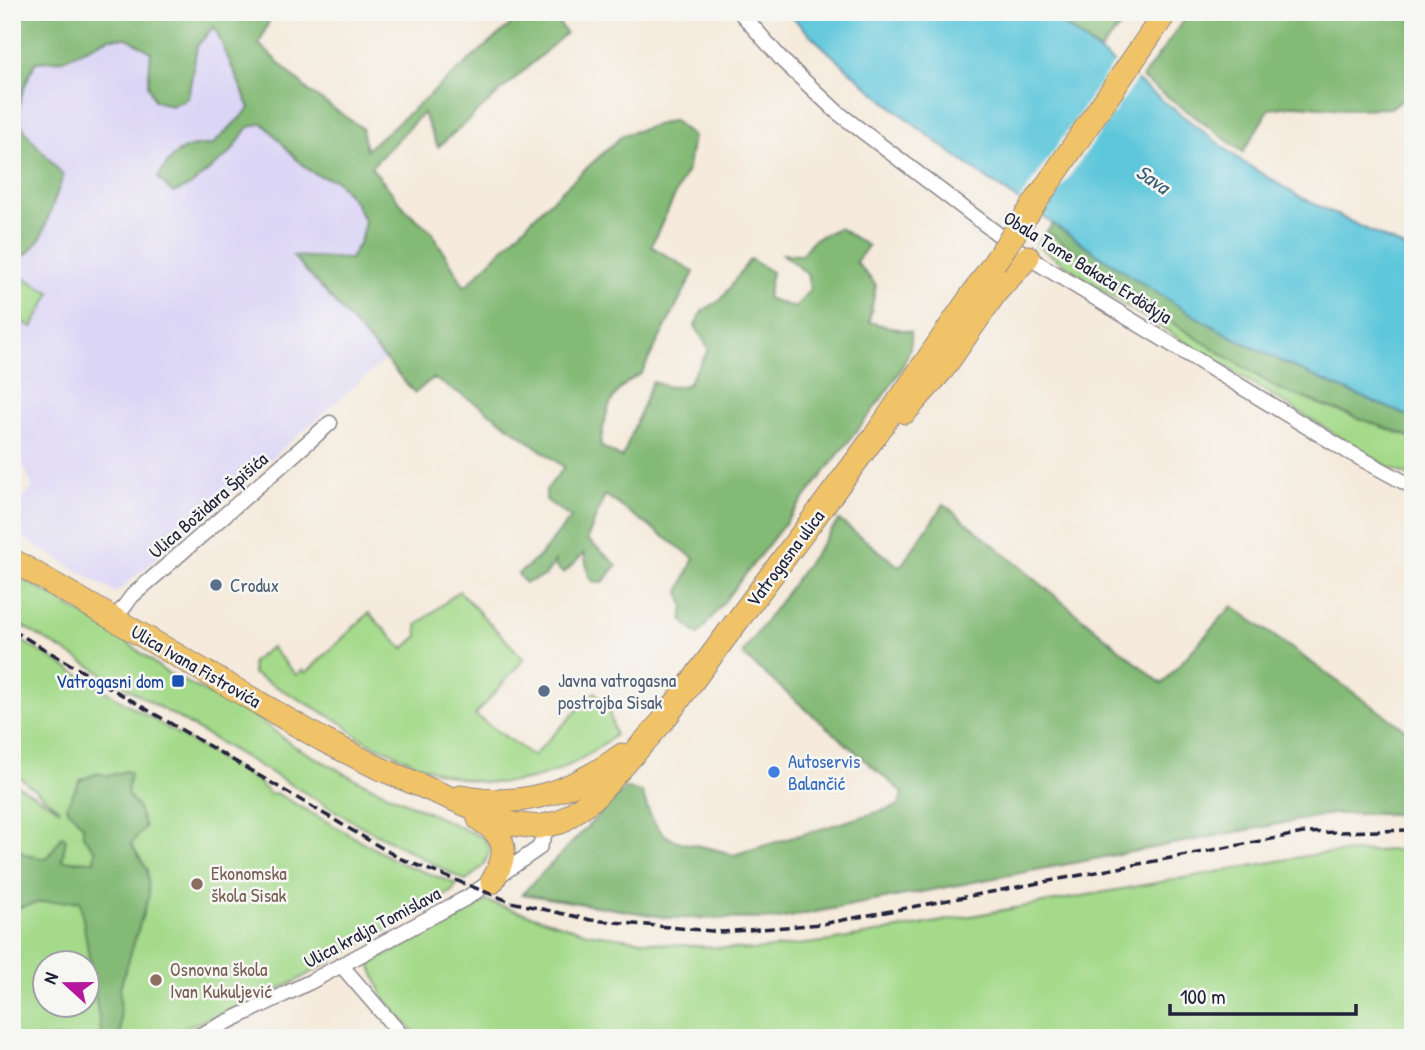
<svg xmlns="http://www.w3.org/2000/svg" width="1425" height="1050" font-family="'Patrick Hand',sans-serif">
  <style>
    .built { fill: #dcd6f6 }
    .green { fill: #a4da8a; stroke: #637e62; stroke-width: 2; fill-rule: evenodd }
    .forest { fill: #83ba76; stroke: #526e58; stroke-width: 2 }
    .water { fill: #5fc7db; stroke: #40748b; stroke-width: 2 }
    .pier { fill: #f5eadb }
    .lines { fill: none; stroke-linecap: round; stroke-linejoin: round }
    .street-casing { stroke: #8c868b; stroke-width: 17 }
    .primary-casing { stroke: #8c868b; stroke-width: 25 }
    .street { stroke: #fff; stroke-width: 14 }
    .primary { stroke: #f1c369; stroke-width: 23 }
    .rail { stroke: #22223b; stroke-width: 3.5; stroke-dasharray: 10 5; stroke-linecap: butt }
    .primary-bridge-casing { stroke: #8c868b; stroke-width: 25; stroke-linecap: butt }
    .primary-bridge { stroke: #f1c369; stroke-width: 23 }
    .service-dot { fill: #5c6f8a; stroke: #f6f6f2; stroke-width: 2.5 }
    .transit-dot { fill: #1a4fb4; stroke: #f6f6f2; stroke-width: 2.5 }
    .shop-dot { fill: #3f7fe0; stroke: #f6f6f2; stroke-width: 2.5 }
    .education-dot { fill: #8d6e63; stroke: #f6f6f2; stroke-width: 2.5 }
    .labels { text-anchor: middle; dominant-baseline: central; stroke-width: 5; stroke-linejoin: round; paint-order: stroke }
    .street-label { font-size: 19px; fill: #22223b; stroke: #f6f6f2 }
    .service-label { font-size: 19px; fill: #4e5e75; stroke: #f6f6f2; text-anchor: start }
    .transit-label { font-size: 19px; fill: #164399; stroke: #f6f6f2; text-anchor: end }
    .shop-label { font-size: 19px; fill: #366cbe; stroke: #f6f6f2; text-anchor: start }
    .education-label { font-size: 19px; fill: #785e54; stroke: #f6f6f2; text-anchor: start }
    .water-label { font-size: 21px; font-style: italic; fill: #375c73; stroke: #f6f6f2 }
  </style>
  <rect width="100%" height="100%" fill="#f6f6f2"/>
  <filter id="ink" filterUnits="userSpaceOnUse"><feTurbulence type="fractalNoise" baseFrequency=".0143" numOctaves="2"/><feDisplacementMap in="SourceGraphic" scale="14" xChannelSelector="R" yChannelSelector="G"/><feConvolveMatrix kernelMatrix="1 2 1 2 8 2 1 2 1" color-interpolation-filters="sRGB"/></filter>
  <filter id="wash" filterUnits="userSpaceOnUse"><feTurbulence type="fractalNoise" baseFrequency=".00686" numOctaves="4" result="noise"/><feDisplacementMap in="SourceGraphic" scale="28" xChannelSelector="R" yChannelSelector="G"/><feGaussianBlur stdDeviation="1.57" result="paint"/><feColorMatrix in="noise" values="0 0 0 0 0 0 0 0 0 0 0 0 0 0 0 0 0 1.4 0 .05"/><feComposite in="paint" operator="in"/></filter>
  <g filter="url(#wash)">
    <rect width="100%" height="100%" fill="#f5eadb"/>
    <path class="built" d="M12,12h208l126,155 94,145 -324,281 -104,-61v-26l21,-18 -21,-50z"/>
    <path class="green" d="M1047,231l111,83 121,75 134,49v39l-21,-8 -272,-167 -84,-57z
      M12,271l39,22 -19,34 -20,-11z
      M12,572l110,66 42,33 95,48 33,26 61,33 131,60 6,11 -6,16 -18,16 -105,-55 -349,-206z
      M459,591l65,68 -49,56 58,41 62,-64 14,18 6,25c-73,60 -138,60 -220,19 -17,-8 -40,-15 -51,-30l-91,-50 -1,-12 19,-15 25,28 7,-5 3,3 63,-60 34,36 15,-13 -1,-11z
      M12,635l246,147 12,12 6,-1 124,70 57,21 -5,7 -15,10 -143,81 -47,22 -91,34h-144v-256l48,28 -48,-39zM46,962h42v42h-42z
      M1413,849v189h-994l-35,-39 -14,-35 116,-63 101,32 80,11 88,6 76,-9 486,-87z"/>
    <path class="forest" d="M12,12h261l-14,32 52,49 51,35 4,22 159,-138h26l15,21 -128,114 -15,-34 -52,54 36,44 24,20 34,56 78,-79 80,-73 50,-15 20,16 -5,32 -37,78 43,26 -53,102c-32,15 -36,40 -41,72l22,12 30,-76 18,5 17,-2 22,-36 -14,-23 7,-15 19,-11 29,-41 22,13 -5,26 28,10 15,-19 -3,-15 -24,-20 18,1 13,-16 25,-11 29,18 -12,16 20,23 -7,37 42,10c3,27 -23,57 -38,78l-175,225 -16,-15 2,-14 -5,-14 15,-34 -89,-63 -18,44 30,26 -14,17h-9l-5,-5 -5,-24 -20,20 -8,-5 -1,-7 -10,15 -20,7 -7,-9 20,-16 33,-40 -25,-18v-10l18,-23 -85,-62 -46,-27 -18,15 -122,-137 57,3 10,-17 5,-20 -10,-20 -20,-23c-32,0 -50,-38 -73,-56l-15,5 -16,24 -41,34 -17,7 -15,-15c15,-26 24,-34 54,-33l38,-37 -36,-82 -17,20 -9,52 -17,8 -17,-6 -6,-15 3,-33 -24,-14h-18l-46,22 -27,2c-36,68 -10,64 27,114l-22,62 -15,17h-14z
      M1047,12h85l-32,39z
      M1190,12h223v78l-22,18 -47,1 -46,-4 -29,4 -26,43 -101,-74z
      M1053,224c59,38 117,80 180,113 58,31 119,56 180,81v20l-134,-49 -121,-75 -111,-83z
      M944,504l218,180 70,-78 181,129v79h-82l-552,105 -109,-1 -148,-24 103,-106 17,4c19,65 39,43 91,63l165,-49 5,-13 -161,-139 97,-134 61,47z
      M126,771l4,2 -3,21 10,12 8,21 -14,17 16,25 2,26 -29,93 1,50h-19l-22,-137 -39,1 -29,7v-82l1,16 12,12 22,4 15,-23 4,3 -4,22h32l1,-11 -12,-14v-10l-17,-19 14,-27 18,-7 10,3z"/>
    <path class="water" d="M787,12h260l196,150 55,34 115,56v166c-61,-25 -122,-50 -180,-81 -67,-35 -130,-80 -193,-122 -91,-61 -176,-125 -253,-203z"/>
    <path class="pier" d="M1116,60l22,18 -98,141 -23,-15z"/>
  </g>
  <g filter="url(#ink)">
    <g class="lines">
      <defs>
        <path id="street" d="M740,12l43,49 54,51 191,145 319,194 66,36
          M115,619l17,-23 198,-173
          M341,965l63,73
          M194,1038l116,-56 158,-85 71,-49 9,-22"/>
        <path id="primary" d="M1086,128l80,-116
          M905,412l38,-43 53,-77 32,-35
          M12,560l311,180 58,29 131,55 26,3 23,-5 34,-25 67,-75 213,-286 119,-173
          M461,797c62,12 111,-5 161,-42
          M479,819c29,18 30,34 13,63"/>
      </defs>
      <use href="#street" class="street-casing"/>
      <use href="#primary" class="primary-casing"/>
      <use href="#street" class="street"/>
      <use href="#primary" class="primary"/>
      <path class="rail" d="M12,630l387,228 112,44 80,18 132,12 99,-8 481,-91 110,-3"/>
      <defs>
        <path id="primary-bridge" d="M994,263l92,-135"/>
      </defs>
      <use href="#primary-bridge" class="primary-bridge-casing"/>
      <use href="#primary-bridge" class="primary-bridge"/>
    </g>
  </g>
  <g class="service-dot">
    <circle cx="216" cy="585" r="7"/>
    <circle cx="544" cy="691" r="7"/>
  </g>
  <rect class="transit-dot" x="171" y="674" width="14" height="14" rx="3.5"/>
  <circle class="shop-dot" cx="774" cy="772" r="7"/>
  <g class="education-dot">
    <circle cx="197" cy="884" r="7"/>
    <circle cx="156" cy="980" r="7"/>
  </g>
  <g class="labels">
    <g class="street-label">
      <text transform="translate(1088 267) rotate(32)">Obala Tome Bakača Erdödyja</text>
      <text transform="translate(208 505) rotate(-41)">Ulica Božidara Špišića</text>
      <text transform="translate(785 558) rotate(-53)">Vatrogasna ulica</text>
      <text transform="translate(196 666) rotate(30)">Ulica Ivana Fistrovića</text>
      <text transform="translate(372 927) rotate(-28)">Ulica kralja Tomislava</text>
    </g>
    <g class="service-label">
      <text x="230" y="585">Crodux</text>
      <text x="558" y="680">Javna vatrogasna<tspan x="558" dy="22">postrojba Sisak</tspan></text>
    </g>
    <g class="transit-label">
      <text x="164" y="681">Vatrogasni dom</text>
    </g>
    <g class="shop-label">
      <text x="788" y="761">Autoservis<tspan x="788" dy="22">Balančić</tspan></text>
    </g>
    <g class="education-label">
      <text x="211" y="873">Ekonomska<tspan x="211" dy="22">škola Sisak</tspan></text>
      <text x="170" y="969">Osnovna škola<tspan x="170" dy="22">Ivan Kukuljević</tspan></text>
    </g>
    <g class="water-label">
      <text transform="translate(1153 179) rotate(34)">Sava</text>
    </g>
  </g>
  <rect width="1425" height="1050" fill="none" stroke="#f6f6f2" stroke-width="42"/>
  <g transform="translate(66 984) rotate(291)"><circle r="33" fill="#f6f6f2" stroke="#a1a1a9" stroke-width="2"/>
  <path d="M0-5L12 26L0 18L-12 26Z" fill="#b5179e"/>
  <text y="-10" font-size="19" font-weight="bold" text-anchor="middle" fill="#22223b">N</text>
  </g>
  <path d="M1170 1004v10h186v-10" fill="none" stroke="#22223b" stroke-width="3.5"/>
  <text x="1180" y="1004" font-size="21" fill="#22223b" stroke="#f6f6f2" stroke-width="5" paint-order="stroke">100 m</text>
</svg>
